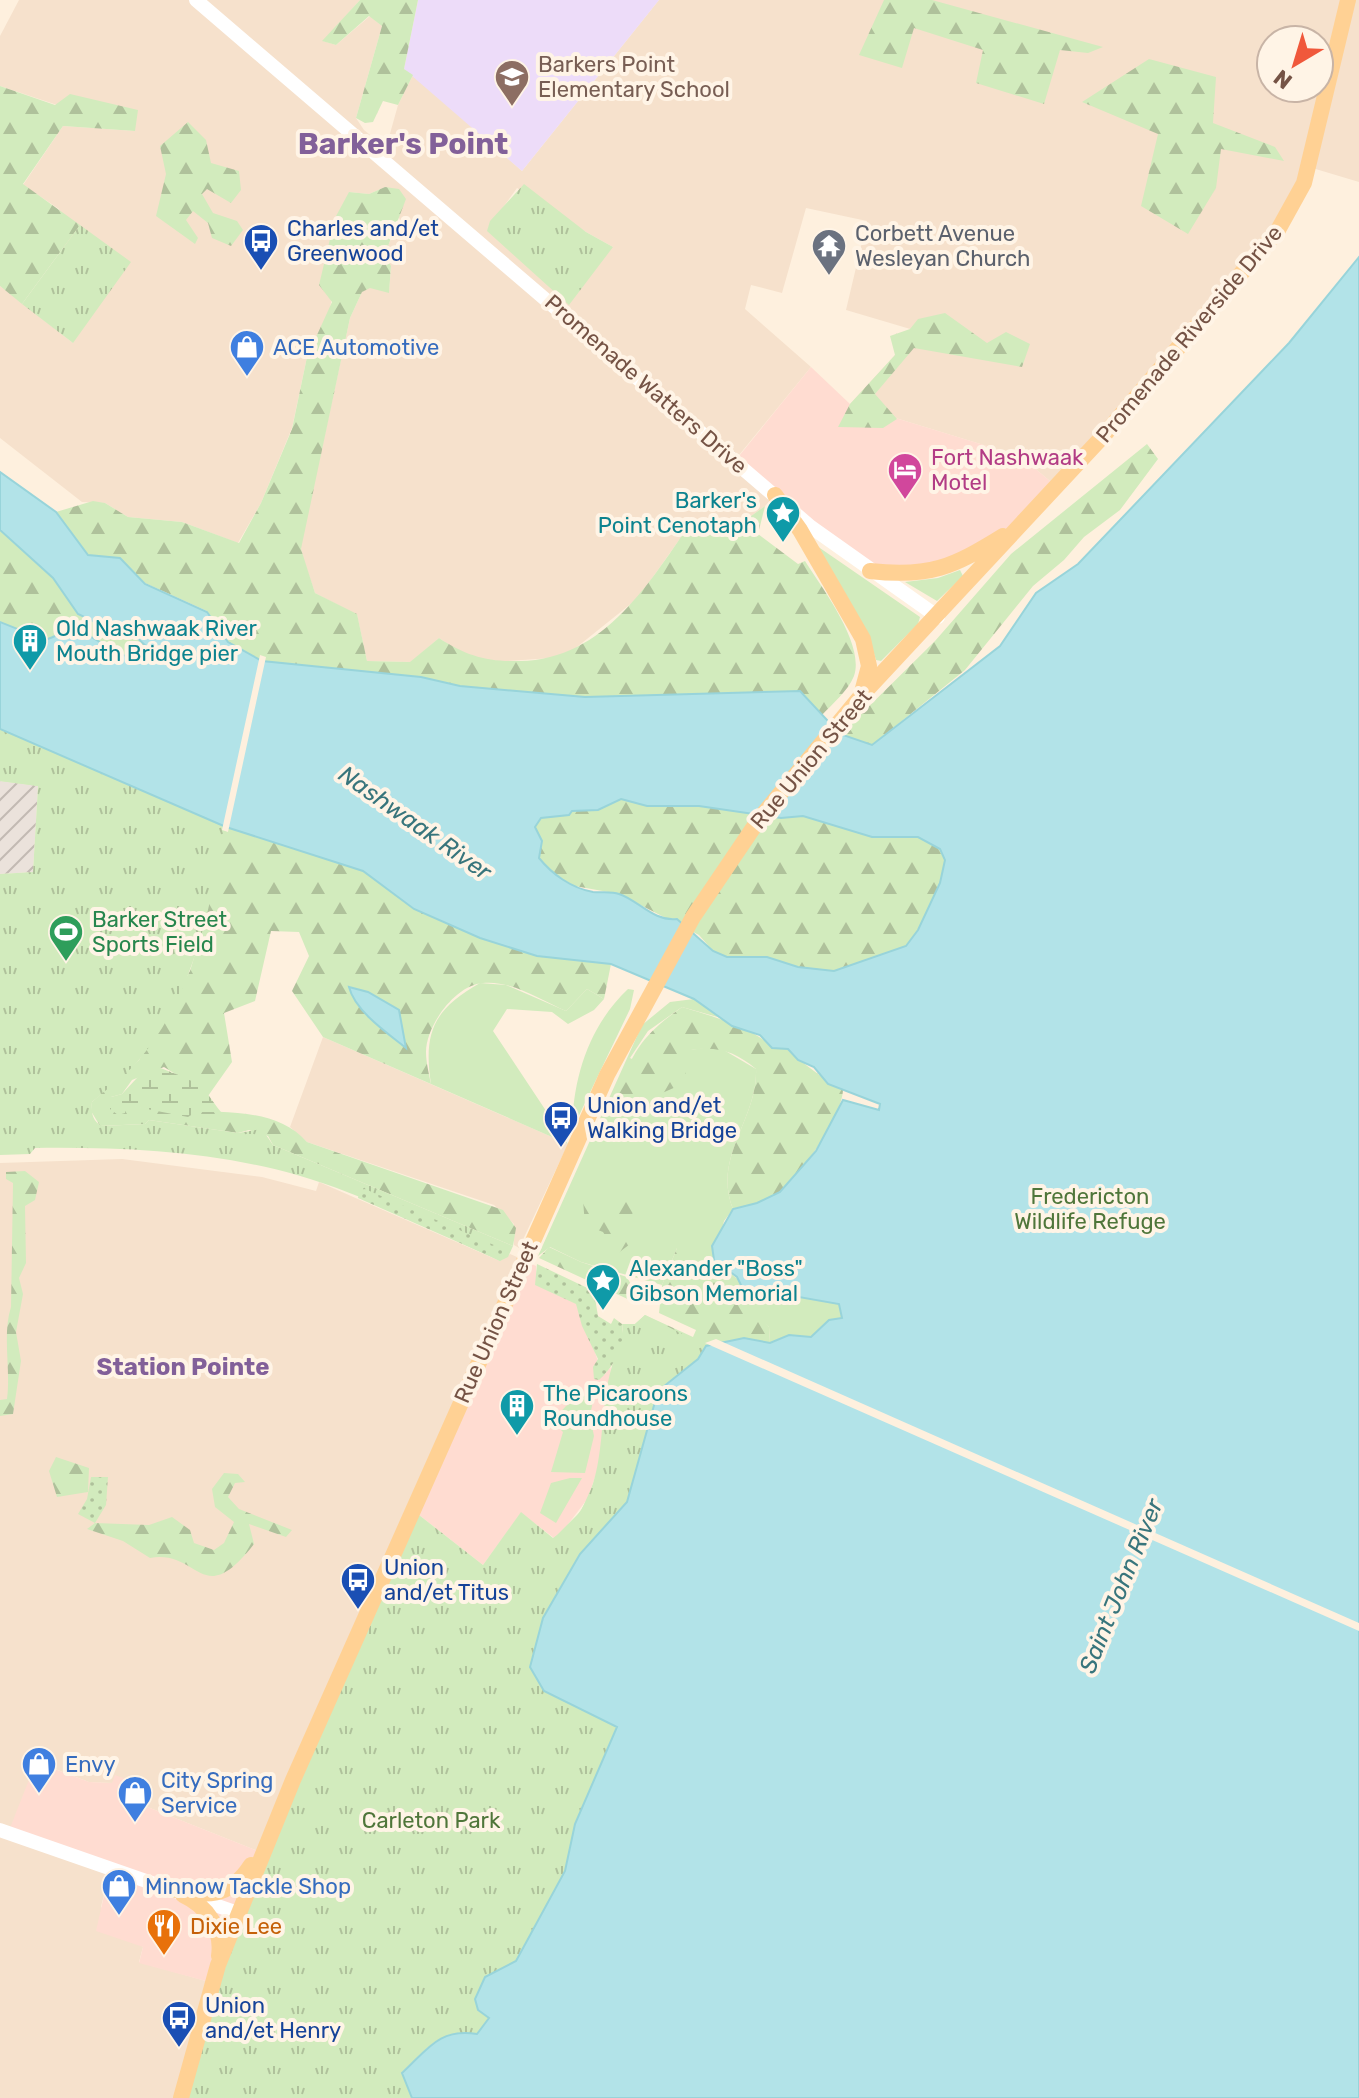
<svg xmlns="http://www.w3.org/2000/svg" width="1359" height="2098" font-family="Rubik,sans-serif">
  <style>
    .residential { fill: #f6e1cc; fill-rule: evenodd }
    .commercial { fill: #ffdcd1 }
    .industrial { fill: url(#industrial-furrows) }
    .education { fill: #eddcf9 }
    .grass { fill: #d2ebbd }
    .forest { fill: url(#forest-firs) }
    .wetland { fill: url(#wetland-marsh) }
    .park { fill: url(#park-tufts) }
    .garden { fill: url(#garden-dots) }
    .water { fill: #b2e3e8; stroke: #98d4da; stroke-width: 2; fill-rule: evenodd }
    .pier { fill: #fef0de }
    .lines { fill: none; stroke-linecap: round; stroke-linejoin: round }
    .secondary { stroke: #fff; stroke-width: 14 }
    .primary { stroke: #ffd194; stroke-width: 16 }
    .labels { text-anchor: middle; dominant-baseline: central; stroke-width: 8; stroke-linejoin: round; paint-order: stroke }
    .education-label { font-size: 22px; fill: #785e54; stroke: #fff4e6; text-anchor: start }
    .transit-label { font-size: 22px; fill: #164399; stroke: #fff4e6; text-anchor: start }
    .worship-label { font-size: 22px; fill: #5b616d; stroke: #fff4e6; text-anchor: start }
    .street-label { font-size: 22px; fill: #755345; stroke: #fff4e6 }
    .shop-label { font-size: 22px; fill: #366cbe; stroke: #fff4e6; text-anchor: start }
    .hotel-label { font-size: 22px; fill: #b23c85; stroke: #fff4e6; text-anchor: start }
    .culture-label { font-size: 22px; fill: #0d838f; stroke: #fff4e6; text-anchor: start }
    .leisure-label { font-size: 22px; fill: #27864d; stroke: #fff4e6; text-anchor: start }
    .park-label { font-size: 22px; fill: #4f763a; stroke: #fff4e6 }
    .food-label { font-size: 22px; fill: #c56008; stroke: #fff4e6; text-anchor: start }
    .water-label { font-size: 24px; font-style: italic; fill: #38757c; stroke: #fff4e6 }
    .neighbourhood-label { font-size: 24px; font-weight: bold; fill: #826099; stroke: #fff4e6 }
    .district-label { font-size: 30px; font-weight: bold; fill: #826099; stroke: #fff4e6 }
  </style>
  <defs>
    <pattern id="industrial-furrows" width="10" height="10" patternUnits="userSpaceOnUse" patternTransform="scale(2)"><rect width="10" height="10" fill="#ebe2db"/><path d="M-1 1l2-2M0 10L10 0M9 11l2-2" fill="none" stroke="#c3bab3"/></pattern>
    <pattern id="forest-firs" width="22" height="20" patternUnits="userSpaceOnUse" patternTransform="scale(2)"><rect width="22" height="20" fill="#d2ebbd"/><path d="M5 1l3.5 6h-7zM16 11l3.5 6h-7z" fill="#afc19b"/></pattern>
    <pattern id="wetland-marsh" width="20" height="14" patternUnits="userSpaceOnUse" patternTransform="scale(2)"><rect width="20" height="14" fill="#d2ebbd"/><path d="M1 5h8M5 5V1M11 12h8M15 12V8" fill="none" stroke="#afc19b"/></pattern>
    <pattern id="park-tufts" width="24" height="20" patternUnits="userSpaceOnUse" patternTransform="scale(2)"><rect width="24" height="20" fill="#d2ebbd"/><path d="M3 7l-1-3M5 7V3M7 7l1-3M15 17l-1-3M17 17v-4M19 17l1-3" fill="none" stroke="#afc19b"/></pattern>
    <pattern id="garden-dots" width="8" height="8" patternUnits="userSpaceOnUse" patternTransform="scale(2)"><rect width="8" height="8" fill="#d2ebbd"/><path d="M2 2h.1M6 6h.1" fill="none" stroke="#afc19b" stroke-width="1.8" stroke-linecap="round"/></pattern>
  </defs>
  <rect width="100%" height="100%" fill="#fef0de"/>
  <path class="residential" d="M19,0h341l-37,41 13,4 34,-29 12,10 -26,92 8,12 22,18 12,-43 15,-30 109,96 137,-171h700v182l-50,-15 -12,32 -241,287 -36,-30 -170,-52 67,-73 -71,-21 21,-89 -61,-13 -24,85 -31,-8 -6,24 66,58 -76,93 40,35 -10,11 -39,28 -32,-15 -56,79 -66,53 -20,7 -57,4 -31,-7 -25,-17 -28,24 -44,-1 -10,-46 -42,-22 -15,-44 50,-231 12,-26 7,-5 20,5 2,-25 -7,-13 16,-34 -15,-33 -16,7 -20,-2 -20,123 -22,42 -15,71 -31,75 -23,40 -56,-21 -54,-5 -23,-14 -23,-1 -82,-64v-152l73,57 -14,-134 -36,-24 40,-59 72,5 -135,-45v-50zM1271,40h48v48h-48zM517,188l69,44 27,15 -125,-19z
    M323,1037l245,107 -49,104 -5,-3v-21l-20,-19 -187,-63 -17,-15z
    M122,1159l140,18 54,14 3,-9 181,79 10,-7 14,6 -261,593 -138,-55v-19l-12,4 -24,-1 -52,-20 73,107 -9,38 42,40 -4,15 74,21 -32,115h-181v-935z"/>
  <path class="commercial" d="M811,367l39,37 170,52 36,30 -35,39 -54,34 -97,12 -135,-110z
    M524,1260l12,6v9l41,24 26,77 8,-9 -11,95 -12,36 -25,33 -9,7 -33,-25 -38,52 -64,-50z
    M36,1762l53,20 23,1 3,-8 11,4 -2,5 4,2 -3,12 138,55 -50,130 -74,-20 4,-16 -47,-16 14,-62 -102,-36z"/>
  <path class="industrial" d="M0,781l38,5 -5,86 -33,2z"/>
  <path class="education" d="M418,0h241l-137,171 -118,-102z"/>
  <path class="grass" d="M817,546l103,71 -2,7 -37,37 -5,-1 -5,-17z
    M960,570l3,6 -26,25 -32,-19 33,-4z
    M480,983l26,2 60,26 21,-22 17,10 -10,11 -26,14 -16,-12 -45,-3 -14,22 75,113 -137,-60c-8,-52 3,-75 49,-101z
    M628,989l6,1 -4,19 -58,121c1,-53 17,-104 56,-141z
    M694,999l27,19 -39,-11 -34,24 -18,27 52,26 8,-34 27,-4 39,23c2,50 -44,88 -23,140l-9,12 -10,39 37,30 89,14 2,14 -13,2 -18,17 -22,-2 -19,8 -1,-16 -92,-79 -15,37 -81,-23 -31,-15 -12,9 104,-231 28,-23z
    M595,1390l-5,26 4,20 -9,37 -34,-1 12,-40 -11,-11 14,-15z
    M570,1478h12l-26,45 -16,-10 11,-30z"/>
  <path class="forest" d="M360,0h58l-14,69 9,6 -15,30 -15,-4 -10,21 -8,1 -9,-5 26,-92 -13,-10 -33,29 -14,-4z
    M884,0h48l171,47 -15,6 -28,-3 -16,54 -68,-21 7,-33 -69,-22 -12,40 -43,-13z
    M1149,59l67,18 -3,46 62,24 9,14 -63,-12 -5,39 -28,46 -47,-28 17,-72 -76,-32z
    M0,86l55,19 15,-11 68,16 -3,21 -72,-5 -40,58 57,41 -58,79 -22,-18z
    M188,122l18,18 5,23 28,8 2,19 -10,13 -24,-14 -5,5 11,19 24,8 6,9 -12,16 -19,-8 -4,-15 -15,-12 -7,9 12,18 -3,6 -39,-28 10,-42 -6,-28z
    M385,187l14,2 7,10 -21,55 6,12 -2,27 -19,-5 -8,4 -12,26 -49,231 14,44 42,21 10,47 43,1 29,-24c27,18 49,24 81,23 85,-1 131,-81 174,-143l32,16 39,-28 -7,28 40,30 7,-3c17,27 60,83 49,115 -6,15 -22,28 -32,39l-22,-24 -215,6 -125,-11 -39,-9 -159,-16 -34,-19 -21,-31 -62,-28 -25,-25 -32,-3 -32,-43 37,-11 12,2 23,14 54,5 57,21 22,-40 31,-74 15,-72 25,-55 -13,-17 16,-67 14,-26 20,2z
    M945,313l42,30 19,-11 24,12 -8,23 -108,-19 -39,46 22,25 -14,9 -45,-1 12,-23 45,-49 -5,-19 20,-7 8,-10z
    M1147,444l11,15 -38,51 -36,27 -20,23 -31,26 -68,84 -93,75 -32,-10 95,-94 76,-87z
    M0,530l53,48 25,36 51,16 18,17 -1,8c-26,12 -48,-25 -77,-24 -7,1 -17,7 -24,9l-45,-18z
    M0,729l226,98 137,44 51,38 66,29 57,18 74,8 -7,35 -17,-10 -21,22c-25,-11 -55,-31 -83,-28 -28,2 -57,43 -57,69 0,10 3,22 5,32l-108,-47 -31,-46 17,-35 -10,-24 -28,-1 -16,70 -31,12 8,49 -24,34c-12,-14 -28,-18 -44,-29l-32,13 -10,14 -11,3c55,31 150,-7 196,45l196,68 13,18 -3,18 -240,-101 -5,-9 -19,-6 -11,3 -89,-13 -4,4 -45,2 -9,-15 1,-9 47,-42 51,-89 17,-57 -169,-128 -38,-5z
    M621,799l26,7h52l82,12 22,-2 69,21h46l22,12 5,11 -5,23 -22,47 -12,16 -72,25 -36,-4 -31,-10h-40l-14,-6 -14,-16 -80,-41 -44,-8 -24,-13 -12,-15 3,-17 -8,-14 7,-9 27,-3 3,-4 27,-1z
    M682,1007c24,7 76,22 90,41l16,1c10,11 42,35 55,40 0,26 -42,87 -64,103 -13,10 -30,13 -46,17 -21,-52 25,-90 23,-140 -21,-18 -39,-23 -65,-19l-8,34c-24,10 -43,22 -66,8 18,-44 26,-57 65,-85z
    M25,1171l14,11 -4,18 -10,6 1,57 -7,15 4,16 -7,38 5,29 -8,53 -13,2v-16l7,-1c4,-30 -5,-64 4,-92l2,-124 -7,-4v-7z
    M623,1190l17,16 -14,14 4,24 -13,10 -14,-22 -18,-7 -2,-25 26,-2z
    M703,1246l20,44 14,1 32,36 1,16 -26,-5 -37,8 -211,333 58,-141 27,-27 15,-33 39,-154 10,-9 48,22 3,-7 -37,-17 3,-28 15,-37z
    M549,1247l32,15 46,15 10,19 -3,6 -95,-44z
    M56,1457l33,11 -1,24 -31,5 -8,-26z
    M224,1473l14,1 7,8 -10,1 -7,14 11,12 53,21 -6,7 -37,-13 5,20c-53,68 -54,5 -104,14l-27,-17 -36,-12 8,-6 54,2 23,-8 18,13 4,13 20,7 10,-7 10,-21 -19,-15 -3,-18z"/>
  <path class="wetland" d="M149,1065c9,1 43,15 50,20 8,6 15,19 22,27h-25l-8,5 -62,-12 -1,8 -7,2 -8,-6 1,-12 11,-3z"/>
  <path class="park" d="M524,184l62,48 27,15 -44,58 -82,-74 3,-10z
    M80,225l51,37 -58,81 -51,-39z
    M0,729l226,98c-17,82 -32,169 -88,234 -14,16 -31,28 -46,41 -1,10 0,18 9,24l44,-2 4,-4 89,13 24,-4 11,16 240,101 -5,11 -8,4c-66,-30 -133,-66 -203,-86 -84,-24 -175,-28 -262,-27l-5,6 -30,1v-281l33,-2 5,-86 -38,-5z
    M645,1315l61,31 -8,13 -40,32 -31,111 -47,52 -36,137 73,35 -42,98 -10,47 -49,90 -31,16 -10,22 3,11 11,8 -12,16c-38,-6 -49,14 -75,38l10,26h-231l37,-133 201,-450 64,50 38,-53 32,26c61,-40 41,-113 59,-172 3,-12 8,-24 11,-36l-1,-6h13z"/>
  <path class="garden" d="M365,1189l145,63 -10,9 -6,-3 -136,-60 1,-7z
    M537,1264l63,30 -4,10 2,12 13,8 3,-6 8,6c4,20 -8,43 -23,56l-5,-1 -1,-12 5,-8 -16,-33 -6,-22 -41,-19z
    M91,1477h17l-2,28 -11,18 -17,-9 9,-15z"/>
  <path class="water" d="M1359,257v1841h-947l-10,-25c26,-24 37,-45 75,-39l12,-16 -11,-8 -3,-11 10,-22 31,-16 49,-90 10,-47 42,-97 -73,-36 -14,-24 13,-49 37,-64 47,-52 31,-111 40,-32 8,-13 38,-8 26,5 19,-8 22,2 18,-17 13,-2 -3,-14 -97,-17 -5,-10 -23,-17 -2,-14 21,-37 24,-6 23,-11 36,-41 27,-51 36,10 1,-6 -52,-20 -14,-17 -16,-7 -10,-11 -16,-1 -12,-13 -28,-9 -38,-27 -83,-35 -74,-8 -57,-18 -66,-29 -51,-38 -137,-44 -226,-98v-107l45,18c7,-2 17,-8 24,-9 28,-1 51,36 76,24l2,-8 -18,-17 -17,-8 -13,2 -21,-10 -25,-36 -53,-48v-58l56,40 32,43 32,3 25,26 62,28 21,30 34,19 159,16 39,9 125,11 215,-6 40,43 32,11 128,-99 36,-53 42,-29 211,-221zM621,799l26,7h52l82,12 22,-2 69,21h46l22,12 5,11 -5,23 -22,47 -12,16 -72,25 -36,-4 -31,-10h-40l-14,-6 -36,-32c-23,3 -39,-19 -58,-25 -8,-3 -18,-1 -26,-2 -22,-4 -41,-18 -54,-34l3,-17 -7,-14 6,-9 28,-3 3,-4 26,-1z
    M349,987l19,5 31,18 7,38c-19,-15 -51,-37 -57,-61z"/>
  <path class="pier" d="M260,655l6,2 -38,175 -6,-2z
    M716,1339l643,284v8l-654,-288z"/>
  <g class="lines">
    <path class="secondary" d="M196,0l615,527 127,90
      M0,1830l238,83"/>
    <path class="primary" d="M775,495l25,35 63,109 6,27 -7,26
      M870,571c59,7 83,-4 133,-35
      M171,1889c35,8 59,9 80,-24
      M183,1895c24,11 40,34 36,61
      M181,2098l37,-133 75,-185 314,-705 86,-158 67,-99 100,-121 245,-263 173,-204 26,-47 44,-183"/>
  </g>
  <defs>
    <symbol id="school-pin" viewBox="-11 -11 22 30"><path d="M0 17L-7.5 6A9.5 9.5 0 1 1 7.5 6Z" fill="#8d6e63" stroke="#fff4e6"/><path d="M0-5L7-2L0 1L-7-2ZM-4 1L0 2.5L4 1V4Q0 6-4 4Z" fill="#fff"/></symbol>
    <symbol id="bus-pin" viewBox="-11 -11 22 30"><path d="M0 17L-7.5 6A9.5 9.5 0 1 1 7.5 6Z" fill="#1a4fb4" stroke="#fff4e6"/><path d="M-5-6H5V4H4V6H2V4H-2V6H-4V4H-5ZM-3.5-4V0h7V-4ZM-3.5 1.2v1.5H-2V1.2ZM2 1.2v1.5H3.5V1.2Z" fill="#fff"/></symbol>
    <symbol id="temple-pin" viewBox="-11 -11 22 30"><path d="M0 17L-7.5 6A9.5 9.5 0 1 1 7.5 6Z" fill="#6b7280" stroke="#fff4e6"/><path d="M0-6L5-2H3V0L6.5 2.5H4V6H1.5V3h-3V6H-4V2.5H-6.5L-3 0V-2H-5Z" fill="#fff"/></symbol>
    <symbol id="shop-pin" viewBox="-11 -11 22 30"><path d="M0 17L-7.5 6A9.5 9.5 0 1 1 7.5 6Z" fill="#3f7fe0" stroke="#fff4e6"/><path d="M-5-2.5h2.3a2.7 3.5 0 0 1 5.4 0H5L5.5 6h-11ZM-1.5-2.5h3a1.5 2.3 0 0 0-3 0Z" fill="#fff"/></symbol>
    <symbol id="hotel-pin" viewBox="-11 -11 22 30"><path d="M0 17L-7.5 6A9.5 9.5 0 1 1 7.5 6Z" fill="#d1479c" stroke="#fff4e6"/><path d="M-6-4.5h1.5V1H6V5H4.5V3h-9V5H-6ZM-4 0a1.8 1.8 0 1 1 3.6 0ZM.5 0V-2.5h3Q6-2.5 6 0Z" fill="#fff"/></symbol>
    <symbol id="sight-pin" viewBox="-11 -11 22 30"><path d="M0 17L-7.5 6A9.5 9.5 0 1 1 7.5 6Z" fill="#0f9aa8" stroke="#fff4e6"/><path d="M0-6L1.8-2.2L6-1.7L2.9 1.2L3.7 5.4L0 3.3L-3.7 5.4L-2.9 1.2L-6-1.7L-1.8-2.2Z" fill="#fff"/></symbol>
    <symbol id="building-pin" viewBox="-11 -11 22 30"><path d="M0 17L-7.5 6A9.5 9.5 0 1 1 7.5 6Z" fill="#0f9aa8" stroke="#fff4e6"/><path d="M-4-6H4V6H1V3H-1V6H-4ZM-2.5-4.3h1.7v1.8h-1.7ZM.8-4.3h1.7v1.8H.8ZM-2.5-1h1.7V.8h-1.7ZM.8-1h1.7V.8H.8Z" fill="#fff"/></symbol>
    <symbol id="stadium-pin" viewBox="-11 -11 22 30"><path d="M0 17L-7.5 6A9.5 9.5 0 1 1 7.5 6Z" fill="#2e9e5b" stroke="#fff4e6"/><path d="M0-5a6.5 5 0 1 0 0 10a6.5 5 0 1 0 0-10ZM-3.5-1.8h7v3.6h-7Z" fill="#fff"/></symbol>
    <symbol id="restaurant-pin" viewBox="-11 -11 22 30"><path d="M0 17L-7.5 6A9.5 9.5 0 1 1 7.5 6Z" fill="#e8710a" stroke="#fff4e6"/><path d="M-5-6h1v4h1v-4h1v4h1v-4h1v5L-1.5 .5V6h-2V.5L-5-1ZM5-6V6H3V1.5H1.5Q1.5-4 5-6Z" fill="#fff"/></symbol>
  </defs>
  <g fill-rule="evenodd">
    <use href="#school-pin" x="492" y="57" width="40" height="54"/>
    <use href="#bus-pin" x="241" y="221" width="40" height="54"/>
    <use href="#temple-pin" x="809" y="226" width="40" height="54"/>
    <use href="#shop-pin" x="227" y="327" width="40" height="54"/>
    <use href="#hotel-pin" x="885" y="450" width="40" height="54"/>
    <use href="#sight-pin" x="763" y="493" width="40" height="54"/>
    <use href="#building-pin" x="10" y="621" width="40" height="54"/>
    <use href="#stadium-pin" x="46" y="912" width="40" height="54"/>
    <use href="#bus-pin" x="541" y="1098" width="40" height="54"/>
    <use href="#sight-pin" x="583" y="1261" width="40" height="54"/>
    <use href="#building-pin" x="497" y="1386" width="40" height="54"/>
    <use href="#bus-pin" x="338" y="1560" width="40" height="54"/>
    <use href="#shop-pin" x="19" y="1744" width="40" height="54"/>
    <use href="#shop-pin" x="115" y="1773" width="40" height="54"/>
    <use href="#shop-pin" x="99" y="1866" width="40" height="54"/>
    <use href="#restaurant-pin" x="144" y="1906" width="40" height="54"/>
    <use href="#bus-pin" x="159" y="1998" width="40" height="54"/>
  </g>
  <g class="labels">
    <g class="education-label">
      <text x="538" y="64">Barkers Point<tspan x="538" dy="25">Elementary School</tspan></text>
    </g>
    <g class="transit-label">
      <text x="287" y="228">Charles and/et<tspan x="287" dy="25">Greenwood</tspan></text>
      <text x="587" y="1105">Union and/et<tspan x="587" dy="25">Walking Bridge</tspan></text>
      <text x="384" y="1567">Union<tspan x="384" dy="25">and/et Titus</tspan></text>
      <text x="205" y="2005">Union<tspan x="205" dy="25">and/et Henry</tspan></text>
    </g>
    <g class="worship-label">
      <text x="855" y="233">Corbett Avenue<tspan x="855" dy="25">Wesleyan Church</tspan></text>
    </g>
    <g class="street-label">
      <text transform="translate(1189 334) rotate(-50)">Promenade Riverside Drive</text>
      <text transform="translate(646 384) rotate(41)">Promenade Watters Drive</text>
      <text transform="translate(811 759) rotate(-50)">Rue Union Street</text>
      <text transform="translate(496 1322) rotate(-66)">Rue Union Street</text>
    </g>
    <g class="shop-label">
      <text x="273" y="347">ACE Automotive</text>
      <text x="65" y="1764">Envy</text>
      <text x="161" y="1780">City Spring<tspan x="161" dy="25">Service</tspan></text>
      <text x="145" y="1886">Minnow Tackle Shop</text>
    </g>
    <g class="hotel-label">
      <text x="931" y="457">Fort Nashwaak<tspan x="931" dy="25">Motel</tspan></text>
    </g>
    <g class="culture-label">
      <text x="757" y="500" text-anchor="end">Barker's<tspan x="757" dy="25">Point Cenotaph</tspan></text>
      <text x="56" y="628">Old Nashwaak River<tspan x="56" dy="25">Mouth Bridge pier</tspan></text>
      <text x="629" y="1268">Alexander "Boss"<tspan x="629" dy="25">Gibson Memorial</tspan></text>
      <text x="543" y="1393">The Picaroons<tspan x="543" dy="25">Roundhouse</tspan></text>
    </g>
    <g class="leisure-label">
      <text x="92" y="919">Barker Street<tspan x="92" dy="25">Sports Field</tspan></text>
    </g>
    <g class="park-label">
      <text x="1090" y="1196">Fredericton<tspan x="1090" dy="25">Wildlife Refuge</tspan></text>
      <text x="431" y="1820">Carleton Park</text>
    </g>
    <g class="food-label">
      <text x="190" y="1926">Dixie Lee</text>
    </g>
    <g class="water-label">
      <text transform="translate(415 823) rotate(35)">Nashwaak River</text>
      <text transform="translate(1121 1586) rotate(-68)">Saint John River</text>
    </g>
    <g class="neighbourhood-label">
      <text x="183" y="1367">Station Pointe</text>
    </g>
    <g class="district-label">
      <text x="403" y="144">Barker's Point</text>
    </g>
  </g>
  <g transform="translate(1295 64) rotate(218)"><circle r="38" fill="#fff4e6" stroke="#c8b4a6" stroke-width="2"/>
  <path d="M0-6L14 30L0 20L-14 30Z" fill="#f0583b"/>
  <text y="-12" font-size="22" font-weight="bold" text-anchor="middle" fill="#755345">N</text>
  </g>
</svg>
